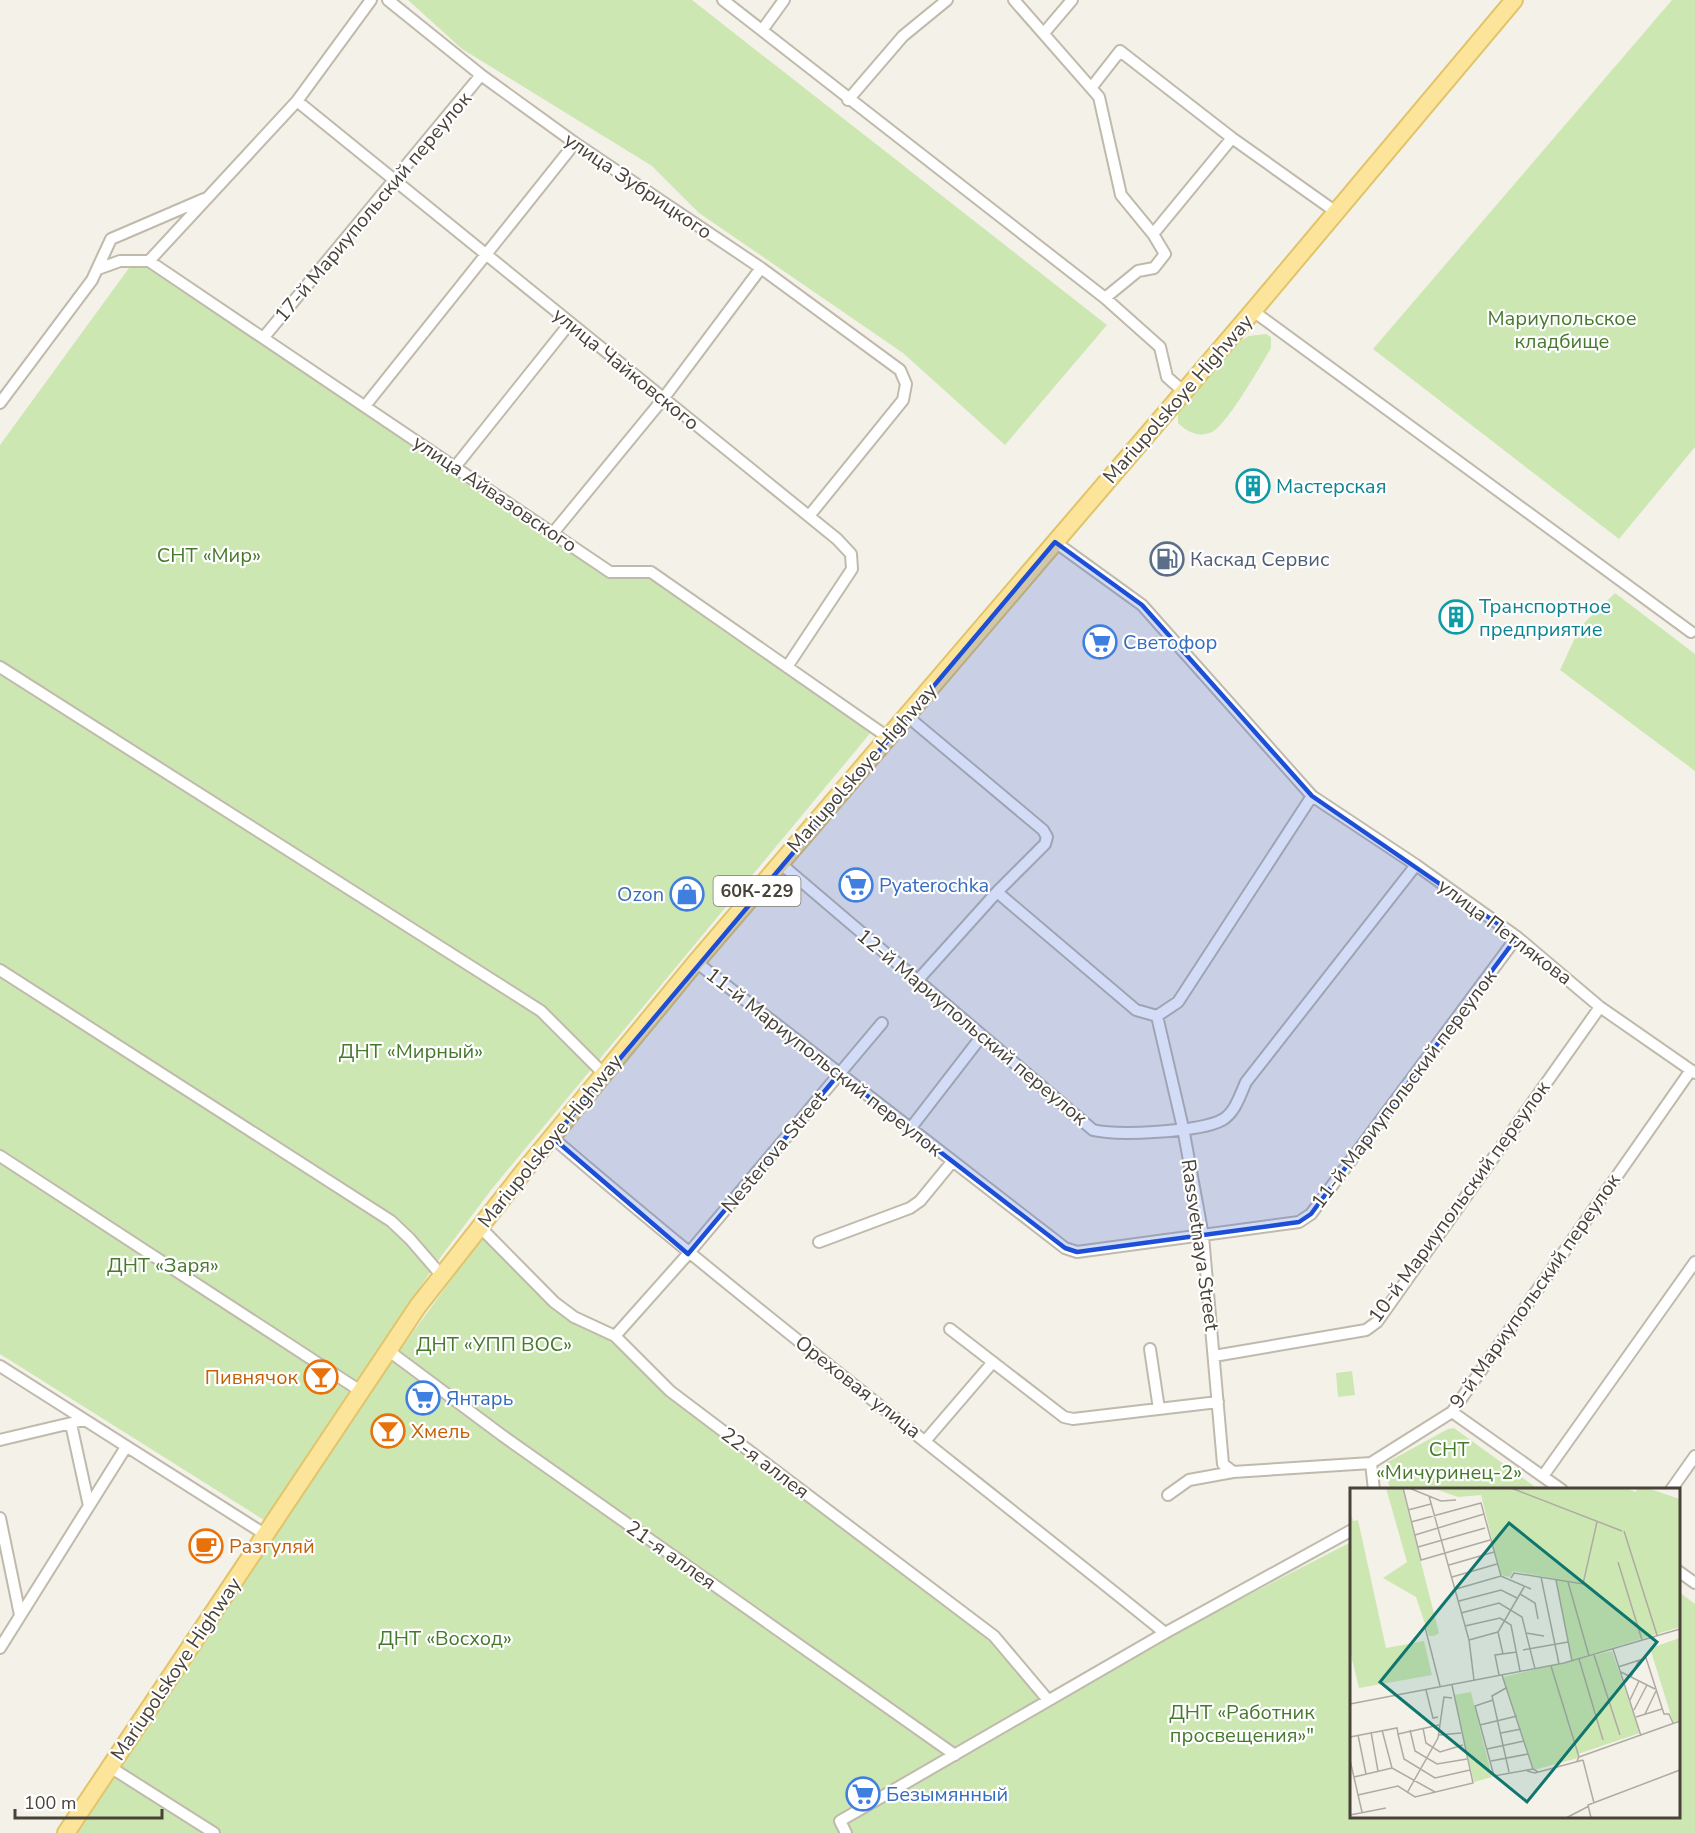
<svg xmlns="http://www.w3.org/2000/svg" width="1695" height="1833" font-family="'Nunito Sans',sans-serif">
  <style>
    .green { fill: #cde7b3 }
    .lines { fill: none; stroke-linecap: round; stroke-linejoin: round }
    .street-casing { stroke: #c0baac; stroke-width: 14 }
    .primary-casing { stroke: #e1c46a; stroke-width: 20 }
    .street { stroke: #fff; stroke-width: 10 }
    .primary { stroke: #fce59b; stroke-width: 16 }
    .marked { fill: #1d4ed8; fill-opacity: 0.2; stroke: #1d4ed8; stroke-width: 4.5; stroke-linejoin: round }
    .labels { text-anchor: middle; dominant-baseline: central; stroke-width: 4.5; stroke-linejoin: round; paint-order: stroke }
    .shield { fill: #fff; stroke: #7f7b74; stroke-width: 1.5 }
    .shield-label { font-size: 18px; font-weight: bold; fill: #484238 }
    .street-label { font-size: 20px; fill: #484238; stroke: #fff }
    .park-label { font-size: 20px; fill: #45792c; stroke: #fff }
    .culture-label { font-size: 20px; fill: #0d838f; stroke: #fff; text-anchor: start }
    .service-label { font-size: 20px; fill: #4e5e75; stroke: #fff; text-anchor: start }
    .shop-label { font-size: 20px; fill: #366cbe; stroke: #fff; text-anchor: start }
    .food-label { font-size: 20px; fill: #c56008; stroke: #fff; text-anchor: start }
    .inset-road { fill: none; stroke: #afaba2; stroke-width: 1.5 }
    .view { fill: #0f766e; fill-opacity: 0.15; stroke: #0f766e; stroke-width: 3 }
    .inset-edge { fill: none; stroke: #484238; stroke-width: 3 }
  </style>
  <rect width="100%" height="100%" fill="#f4f1e9"/>
  <path class="green" d="M408,0h284l415,325 -102,120 -102,-92 -204,-140 -47,-47 -190,-117z
    M1672,0h23v447l-76,92 -246,-190z
    M137,257l473,316h41l221,158 -381,459 -54,72 -173,258 -264,-166v-909z
    M1266,334l5,3v11c-10,17 -44,77 -59,84 -13,6 -25,0 -34,-9v-10l60,-71 11,-6z
    M1615,593l80,61v117l-135,-101 20,-43z
    M486,1232l68,70 58,38 58,51 324,245 59,66 110,-63 188,-97 1,274h326l1,-224 16,12v229h-1617l314,-472z
    M1352,1371l3,24 -17,2 -2,-24z
    M1454,1428l84,61h-148l-6,-25 64,-35z"/>
  <g class="lines">
    <defs>
      <path id="street" d="M388,0l93,75 94,68 186,125 139,102 6,14 -3,16 -94,116
        M723,0l382,298 55,49 7,30 17,15
        M1014,0l85,97 22,98 32,39 12,20 -11,14 -16,3 -33,27
        M763,29l21,-29
        M1044,33l28,-33
        M1091,88l29,-37 112,87 104,74
        M848,100l55,-64 44,-36
        M297,101l540,438 14,15 1,15 -65,98
        M1153,234l79,-96
        M149,261l148,-160 74,-101
        M98,269l22,-8h29l461,311h41l238,166
        M1253,311l438,321
        M264,337l217,-262
        M0,403l92,-123 19,-41 93,-40
        M365,406l210,-263
        M455,467l115,-144
        M553,533l110,-134 98,-131
        M1055,542l87,63 170,191 104,69 101,72 83,70 95,66
        M0,667l541,344 63,63
        M907,716l136,114 4,7 -2,7 -48,48 -80,89
        M781,864l312,266c24,6 107,2 129,-10 13,-7 18,-25 24,-38l170,-217
        M997,892l139,118 21,6 21,-14 134,-206
        M696,962l369,286 12,4 222,-30 12,-8 206,-277
        M0,970l391,251 19,18 32,37
        M1157,1016l26,112 20,108 20,228 10,8
        M910,1129l71,-92
        M553,1138c199,171 408,330 612,495
        M0,1156l362,236
        M480,1227l74,75 20,15 41,19 55,55 324,245 54,64
        M819,1242l91,-34 10,-7 32,-39
        M950,1329l114,88 9,2 145,-17
        M615,1336l73,-82 194,-231
        M1150,1349l9,60
        M389,1351l114,85 452,319
        M1214,1356l152,-26 11,-8 223,-315
        M0,1366l266,169
        M1452,1412l110,78
        M71,1424l18,82
        M0,1440l84,-20
        M926,1440l67,-78
        M1371,1463l3,27
        M1543,1476l152,-214
        M1671,1490l24,-34
        M1168,1495l21,-15 44,-8 138,-9 81,-51 239,-342
        M0,1518l20,97
        M1678,1571l17,12
        M0,1648l126,-201
        M110,1767l104,66
        M846,1833l-6,-12 325,-188 187,-103"/>
      <path id="primary" d="M66,1833l352,-527 106,-135 172,-209 557,-651 261,-311"/>
    </defs>
    <use href="#street" class="street-casing"/>
    <use href="#primary" class="primary-casing"/>
    <use href="#street" class="street"/>
    <use href="#primary" class="primary"/>
  </g>
  <path class="marked" d="M1055,542l87,63 170,191 205,141 -206,277 -12,8 -222,30 -12,-4 -226,-174 -151,180 -135,-116z"/>
  <defs>
    <symbol id="building-ring" viewBox="-11 -11 22 22"><circle r="9.5" fill="#fff" stroke="#0f9aa8" stroke-width="1.5"/><path d="M-4-6H4V6H1V3H-1V6H-4ZM-2.5-4.3h1.7v1.8h-1.7ZM.8-4.3h1.7v1.8H.8ZM-2.5-1h1.7V.8h-1.7ZM.8-1h1.7V.8H.8Z" fill="#0f9aa8"/></symbol>
    <symbol id="fuel-ring" viewBox="-11 -11 22 22"><circle r="9.5" fill="#fff" stroke="#5c6f8a" stroke-width="1.5"/><path d="M-5.5-6h7V0h2V4h1.3V-2.5L3-4.5l.8-.8L6-3V5H2.5V1h-1V6h-7ZM-4.2-4.7v3.2H.2V-4.7Z" fill="#5c6f8a"/></symbol>
    <symbol id="supermarket-ring" viewBox="-11 -11 22 22"><circle r="9.5" fill="#fff" stroke="#3f7fe0" stroke-width="1.5"/><path d="M-6-5.5h2.5l.6 2H6L4.5 2H-2.5L-4.4-4H-6ZM-1.5 3.2a1.3 1.3 0 1 0 .1 0ZM3 3.2a1.3 1.3 0 1 0 .1 0Z" fill="#3f7fe0"/></symbol>
    <symbol id="shop-ring" viewBox="-11 -11 22 22"><circle r="9.5" fill="#fff" stroke="#3f7fe0" stroke-width="1.5"/><path d="M-5-2.5h2.3a2.7 3.5 0 0 1 5.4 0H5L5.5 6h-11ZM-1.5-2.5h3a1.5 2.3 0 0 0-3 0Z" fill="#3f7fe0"/></symbol>
    <symbol id="bar-ring" viewBox="-11 -11 22 22"><circle r="9.5" fill="#fff" stroke="#e8710a" stroke-width="1.5"/><path d="M-6-5H6L.8 .8V4.5H3.5V6h-7V4.5H-.8V.8Z" fill="#e8710a"/></symbol>
    <symbol id="cafe-ring" viewBox="-11 -11 22 22"><circle r="9.5" fill="#fff" stroke="#e8710a" stroke-width="1.5"/><path d="M-5.5-4.5H6V0H3Q3 3.5 0 3.5H-2.5Q-5.5 3.5-5.5 0ZM3-3.2v2h1.7v-2ZM-6 4.5H4V6H-6Z" fill="#e8710a"/></symbol>
  </defs>
  <g fill-rule="evenodd">
    <use href="#building-ring" x="1234" y="467" width="38" height="38"/>
    <use href="#fuel-ring" x="1148" y="540" width="38" height="38"/>
    <use href="#building-ring" x="1437" y="598" width="38" height="38"/>
    <use href="#supermarket-ring" x="1081" y="623" width="38" height="38"/>
    <use href="#supermarket-ring" x="837" y="866" width="38" height="38"/>
    <use href="#shop-ring" x="668" y="875" width="38" height="38"/>
    <use href="#bar-ring" x="302" y="1358" width="38" height="38"/>
    <use href="#supermarket-ring" x="404" y="1379" width="38" height="38"/>
    <use href="#bar-ring" x="369" y="1412" width="38" height="38"/>
    <use href="#cafe-ring" x="187" y="1527" width="38" height="38"/>
    <use href="#supermarket-ring" x="844" y="1775" width="38" height="38"/>
  </g>
  <g class="labels">
    <rect class="shield" x="713.5" y="876" width="87" height="30" rx="4.5"/>
    <g class="shield-label">
      <text x="757" y="891">60К-229</text>
    </g>
    <g class="street-label">
      <text transform="translate(638 186) rotate(34)">улица Зубрицкого</text>
      <text transform="translate(373 207) rotate(-50)">17-й Мариупольский переулок</text>
      <text transform="translate(626 369) rotate(39)">улица Чайковского</text>
      <text transform="translate(1178 399) rotate(-49)">Mariupolskoye Highway</text>
      <text transform="translate(495 494) rotate(34)">улица Айвазовского</text>
      <text transform="translate(862 768) rotate(-49)">Mariupolskoye Highway</text>
      <text transform="translate(1505 932) rotate(37)">улица Петлякова</text>
      <text transform="translate(972 1027) rotate(40)">12-й Мариупольский переулок</text>
      <text transform="translate(824 1062) rotate(38)">11-й Мариупольский переулок</text>
      <text transform="translate(1404 1089) rotate(-53)">11-й Мариупольский переулок</text>
      <text transform="translate(550 1141) rotate(-51)">Mariupolskoye Highway</text>
      <text transform="translate(774 1152) rotate(-50)">Nesterova Street</text>
      <text transform="translate(1459 1202) rotate(-54)">10-й Мариупольский переулок</text>
      <text transform="translate(1200 1245) rotate(82)">Rassvetnaya Street</text>
      <text transform="translate(1535 1291) rotate(-55)">9-й Мариупольский переулок</text>
      <text transform="translate(858 1387) rotate(38)">Ореховая улица</text>
      <text transform="translate(765 1463) rotate(37)">22-я аллея</text>
      <text transform="translate(671 1555) rotate(35)">21-я аллея</text>
      <text transform="translate(176 1669) rotate(-56)">Mariupolskoye Highway</text>
    </g>
    <g class="park-label">
      <text x="1562" y="318">Мариупольское<tspan x="1562" dy="23">кладбище</tspan></text>
      <text x="209" y="555">СНТ «Мир»</text>
      <text x="411" y="1051">ДНТ «Мирный»</text>
      <text x="163" y="1265">ДНТ «Заря»</text>
      <text x="494" y="1344">ДНТ «УПП ВОС»</text>
      <text x="1449" y="1449">СНТ<tspan x="1449" dy="23">«Мичуринец-2»</tspan></text>
      <text x="445" y="1638">ДНТ «Восход»</text>
      <text x="1242" y="1712">ДНТ «Работник<tspan x="1242" dy="23">просвещения»"</tspan></text>
    </g>
    <g class="culture-label">
      <text x="1276" y="486">Мастерская</text>
      <text x="1479" y="606">Транспортное<tspan x="1479" dy="23">предприятие</tspan></text>
    </g>
    <g class="service-label">
      <text x="1190" y="559">Каскад Сервис</text>
    </g>
    <g class="shop-label">
      <text x="1123" y="642">Светофор</text>
      <text x="879" y="885">Pyaterochka</text>
      <text x="664" y="894" text-anchor="end">Ozon</text>
      <text x="446" y="1398">Янтарь</text>
      <text x="886" y="1794">Безымянный</text>
    </g>
    <g class="food-label">
      <text x="298" y="1377" text-anchor="end">Пивнячок</text>
      <text x="411" y="1431">Хмель</text>
      <text x="229" y="1546">Разгуляй</text>
    </g>
  </g>
  <g transform="translate(1350 1488)">
    <rect width="330" height="330" fill="#f4f1e9"/>
    <path d="M36,0h16l37,145 -5,3h-5l-13,-39 -33,-19 24,-16zM275,0l11,4 1,-4 13,1 30,10v128l-108,33 -16,-81 -43,-8 -3,6 -9,-2 -20,-80 -23,2 -20,-7zM0,22l3,11 5,-1 28,128 38,-7 8,34 -73,13 -9,-37zM330,150v82l-7,2 -23,-74zM262,163l28,82 -62,21v4l-44,12 -31,-93zM121,204l21,85 -18,5 -20,-87z" fill="#cde7b3"/>
    <path class="inset-road" d="M53,0l18,72 69,-20M59,0l32,13 15,-1M161,0l111,43M79,8l40,144 5,40M58,22l23,-6M61,34l70,-19 20,73M274,43l33,104M65,47l69,-21M68,59l67,-19M268,74l24,78M99,77l45,-13M102,89l45,-13M191,89l18,87M161,90l3,-5 69,11 14,-62M206,92l16,81M218,94l21,74M106,101l45,-13 30,13M170,106l15,9 3,16M109,113l42,-11 16,8M111,125l38,-10 23,14 13,52M115,138l35,-8 11,7 9,46M75,139l15,59M148,144l26,-45M176,145l18,3M119,152l29,-8 5,22M263,161l28,87M173,162l45,-8M244,167l26,80M229,171l24,81M201,178l28,91 -2,4M268,179l28,-9 18,56h5l4,9M271,184l34,17M149,187l-4,-20 22,-3M152,187l31,94 5,3M281,189l8,-17M156,200l-14,8 17,76M76,202l7,28 5,-1M143,212l-18,6 19,70 39,-7M280,212l9,-19M0,216l214,-41 116,-34M284,222l13,-25M295,226l11,-23M286,229l26,-8M130,237l37,-9M73,240l3,15 14,9 23,-7M32,242l10,38 43,24M60,242l5,21 22,13 30,-5M21,244l7,39M151,245l20,-4M48,246l6,25 31,19 35,-8M8,247l8,39M89,247l22,-2M0,249l47,-9 1,6 41,-9M137,261l37,-8M229,269l101,-36M0,272l12,52M233,272l11,43M141,273l37,-7M177,283l8,2 48,-13M4,289l38,-9M57,305l31,-55 6,-41 8,1M8,307l40,-9 17,11 58,-14 -21,-98M0,327l36,-7M216,330l23,-12M241,330l-3,-13 92,-35"/>
    <path class="view" d="M159,35l148,119 -130,160 -147,-120z"/>
    <rect width="330" height="330" class="inset-edge"/>
  </g>
  <path d="M15 1809v9h147v-9" fill="none" stroke="#484238" stroke-width="3"/>
  <text x="24" y="1809" font-size="18" fill="#484238" stroke="#ffffff" stroke-width="4.5" paint-order="stroke">100 m</text>
</svg>
